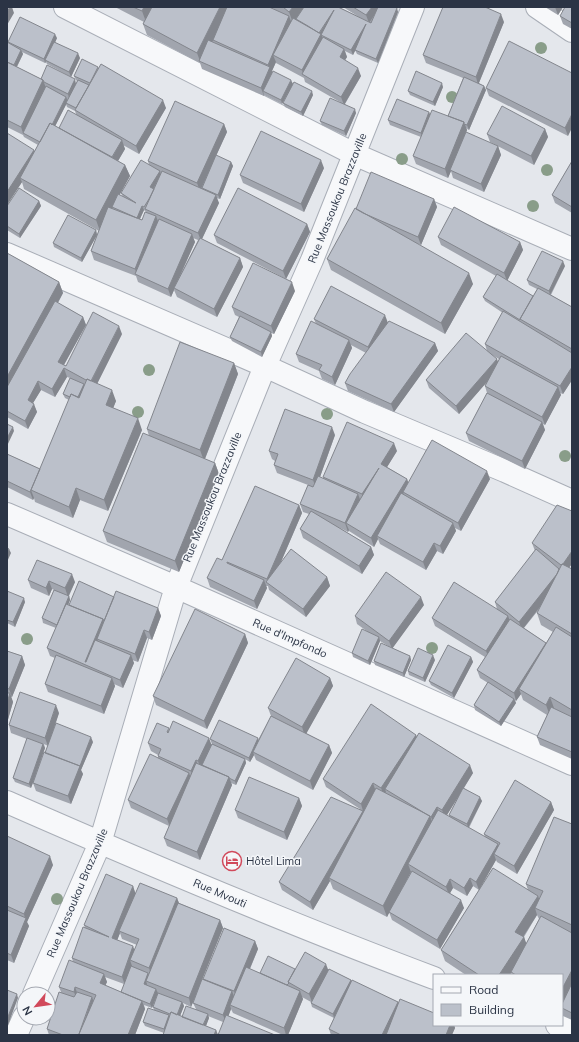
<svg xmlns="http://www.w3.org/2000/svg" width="579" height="1042" font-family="Mulish,sans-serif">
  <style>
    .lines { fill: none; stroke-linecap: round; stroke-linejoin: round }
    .minor-casing { stroke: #a9aeb7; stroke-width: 24 }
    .minor { stroke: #f7f8fa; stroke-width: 22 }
    .tree { fill: #899d89 }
    .wall { fill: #a1a5ae; fill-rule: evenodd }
    .shaded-wall { fill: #83868d }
    .building { fill: #bbc0ca; stroke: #83868d }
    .labels { text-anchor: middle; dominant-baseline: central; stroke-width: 3; stroke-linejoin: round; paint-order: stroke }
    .street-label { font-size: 11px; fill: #2b3445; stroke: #f4f6f9 }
    .poi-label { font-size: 11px; fill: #2b3445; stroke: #f4f6f9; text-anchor: start }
  </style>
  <rect width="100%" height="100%" fill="#e4e7ec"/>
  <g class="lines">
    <defs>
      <path id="minor" d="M65,7l289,147 218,95
        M537,7l35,24
        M7,254l258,112 100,46 140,59 67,30
        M7,514l169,73 396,177
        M7,802c141,62 283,122 427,176
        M34,994l66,-151 76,-256 89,-221 47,-106 101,-253
        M557,1025l15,5
        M16,1035l8,-18"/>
    </defs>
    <use href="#minor" class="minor-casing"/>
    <use href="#minor" class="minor"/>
  </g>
  <g class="tree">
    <circle cx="541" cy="48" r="6"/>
    <circle cx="452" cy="97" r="6"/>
    <circle cx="402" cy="159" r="6"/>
    <circle cx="547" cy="170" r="6"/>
    <circle cx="533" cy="206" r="6"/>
    <circle cx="149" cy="370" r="6"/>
    <circle cx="138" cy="412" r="6"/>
    <circle cx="327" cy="414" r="6"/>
    <circle cx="565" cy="456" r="6"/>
    <circle cx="27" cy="639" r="6"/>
    <circle cx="432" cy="648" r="6"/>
    <circle cx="57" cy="899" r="6"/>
  </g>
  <path class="wall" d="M115,7h154l5,2 -3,-2h68l20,10 -16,-10h51l4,5 -20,51 -21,-9 -2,-4 -2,5 -8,-4 2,6 -2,3 16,16 -16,28 11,9 -10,23 -24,-11 -2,-4 20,-19 -35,-20 -1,-4 -28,-15v-1l-4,9v1l41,23 -10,21 -18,-9 -2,-4 4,-8 -5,9 -18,-9v1l-62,-27 -2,-6 -53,-28 -4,-11 1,-2z
    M545,7h18l-5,8z
    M572,7v22l-9,-5 -3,-8z
    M504,22l-25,61 5,3 2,4 -17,40 -3,-2 1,2 -6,14 37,2 3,9 -17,37 -31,-14 -2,-7 -3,7 -32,-14 -3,-8 8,-19 -31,-12 -2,-5 42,-6 18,2 15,-38 -37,-15 -3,-8z
    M57,38l-2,4 25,16 -9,19 -24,-13 -1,-2 -1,1 -23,-11 1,2 -6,13 24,12 35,4 1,-2 -1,-1 -2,-4 24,-9 1,2 67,39 -27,46 -16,-9 2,4 -7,12 7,4 5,11 -11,19 4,2 -2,-4 28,-28 -1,-4 76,-37 3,8 -11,24 15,6 2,4 -13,33 -4,-1 3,5 -17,36 38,19 3,9 -26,50 -40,-20 -3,-7 -3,7 -33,-15 -2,-6 -42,-16 -3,-9 6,-16 -15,27 -28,-15 -1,-4 43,-13 1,5 2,-4 -75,-42 -2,-7 -15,23v-72l27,19 4,-7 -14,-8 -1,-2 -16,-8v-85l1,1v-1zM66,104l1,3 8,4 1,3 -17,14 -4,-2zM144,210l2,2 -4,8 -2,-1zM193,238l5,2 -17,34 14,-32z
    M572,73l-4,63 -79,-40 -3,-8z
    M443,87l-8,19 -25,-11 -2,-4z
    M545,129l3,8 -14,28 -44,-23 -3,-8z
    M572,161v52l-17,-10 -3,-8z
    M324,168l-20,44 -61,-29 -3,-8z
    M434,199l3,8 -16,38 -5,-2 57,41 -28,50 -114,-64 -4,-11 29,-50z
    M39,201l2,5 -21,32 -13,-8v-24z
    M307,224l3,8 -24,47 -69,-36 -3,-8z
    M438,237l82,5 3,8 -16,31 26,15 4,-7 -8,-4 -2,-5 38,-14 -14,29 21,12v73l-9,14 -3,-1 1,2 -16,30 -2,-1 2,6 -20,39 -56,-28 -3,-8 21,-40 -2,-7 1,-3 -27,31 -30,-26 -3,-8 61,-29 -2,-7 18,-31 -18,-12 -2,-4 13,-21 -55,-31zM490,354l9,5 -1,3z
    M7,253l52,29 4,11 -5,10 25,14 3,8 -22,40 2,1 56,-32 -25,50 19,17 -3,7 29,22 -34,81 -28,-11 -7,18 -38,-16 -1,-4 -1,2 -26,-13v-33l33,15 29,-69 -4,-2 -2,-4 7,-16 -3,-1 -12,20 -14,-7 -8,13 4,9 -9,17 -21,-12z
    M295,291l-21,43 -3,-1 1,3 -10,21 -30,-16 -2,-4 9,-20 -4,-2 -3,-8z
    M314,319l73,3 48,21 3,8 -44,61 -46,-21 -3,-8 21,-30 -15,-8 1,3 -17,37 -13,-6 -3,-8 -20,-9 -3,-8 20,-30z
    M234,363l4,11 -33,85 10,4 4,11 -40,98 -72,-30 -4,-11 46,-95 -2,-7z
    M335,435l-15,42 4,2 -1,-2 74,-26 -10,16 20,12 1,4 82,-4 -29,52 -6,-3 1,3 -13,23 -6,-3 -11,19 -46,-26 -2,-5 -4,8 -25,-16v-1l-1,2 -10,-5 33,20 3,8 -12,19 -59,-36 -3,-9 9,-15 -6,-2 -3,-8 8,-19 -31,-12 -3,-8 1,-4 -3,-2 -3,-8z
    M299,505l3,8 -21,49 46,15 3,9 -24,31 -37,-27 -1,-4h-2l1,2 -10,21 -47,-22 -3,-9 15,-18z
    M532,543l40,26v190l-32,-14 -3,-8 10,-22 -24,-15 -2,-6 -5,7 -1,-1 1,3 -15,23 -26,-16 -1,-5 14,-22 -8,-5 -3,-8 8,-13 -50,-31 -3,-8 65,-9 -2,-7 40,-51zM540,608l-3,5 4,12 12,7 -7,11 -22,-15z
    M28,580l47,2 -6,14 1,4 -2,5 46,-8 44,11 3,8 -9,24 -5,-2 -9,24 -6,-2 2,3 -11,25 -9,-4 1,2 -11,28 -56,-22 -3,-8 10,-26 -5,-2 -3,-8 9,-20 -13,-5 -1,-5 12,-28 -2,-1 -3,7 -18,-8z
    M7,591l18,11 -10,25 -8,-4z
    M424,605l-32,43 18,8 1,4 -7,17 -29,-12 -1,-4 14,-15 -8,-5 -10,24 -17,-8 -1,-4 16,-21 -11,-8 -2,-8z
    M245,634l3,9 -41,86 -51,-24 -3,-9z
    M7,651l15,5 3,9 -13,32h-1l2,5 -6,21z
    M471,657l2,5 -19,36 -23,-13 -2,-4z
    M435,660l-10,22 -16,-7 -1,-4z
    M330,678l3,8 -27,47 23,12 3,8 -19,37 -57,-30 -2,-5 -4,7 -5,-3 1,4 -10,22 -5,-2 1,2 -32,75 -33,-14 -3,-8 5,-12 -38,-18 -3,-8 30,-42v-3l-7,-4 -3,-8 22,-14 41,16 1,-1 -2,-5 48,-1v2l13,-24 -3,-8z
    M59,713l-11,33 -4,-2 1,4 -7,20 7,-15 48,-11 -12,28 2,4 -12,30 -35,-13 -3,-8 -2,5 -16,-6 -2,-4 14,-39 -16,-6 -2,-8z
    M416,735l1,2 56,36 -9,15 18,13 -13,27 16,9 -1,-3 67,-32 3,8 -37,64 -20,-12 -1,-2 -15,27 47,3 -2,-6 46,-60v196l-9,-4 -1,-4v-8l5,-11 -5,10v-28h-50l-1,-2 -1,2h-44l-21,-14 -4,-11 38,-60 -6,-4 -6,10 -14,-8 -3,5 14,15 -24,41 -48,-29 -3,-8 -2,5 -54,-28 -3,-8 -17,29 -31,-20 -3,-8 81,-73 -34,-22 -3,-8zM459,796l-10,19 1,2 -3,-2zM411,872v1l-20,36zM537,915l2,4 -13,25 -2,-7z
    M299,798l3,8 -15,34 -49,-22 -3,-8z
    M7,836l46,29 -26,57 2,4 -15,37 -7,-3z
    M133,886l2,7 42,5 2,5 41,17 3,8 -21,52h2l-1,-1 52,-38 3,8 -8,20 10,4 35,-4h33l23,11v1l47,21v1l36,22h20l1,3 -3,6 1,1h-122l-2,-6 5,-11 -22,-11 -1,-4v-1l-9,-5 1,2 -15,36h-5l-50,-22 -2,-4 -3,7 -5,6 -15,-6 1,2 -3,8 10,4 2,5h-55l1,-2 -19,-7 -2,-4 11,-12 -1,-3 4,-12 -5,13 -8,-3 1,4 -10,26h-86l-2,-6 14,-37 -2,-5 14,-25 -1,-4 13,-30 -1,-3zM120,933l2,6 15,6 -3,5 -17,-10zM105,977l19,7 -3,8 -16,-7 2,-3zM195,998l-2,5 3,6 -14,8 -2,-1 4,-10 -1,-3 8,4z"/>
  <path class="shaded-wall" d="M10,7h2l2,6 -7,12v-13z
    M144,7h9l-7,15 -4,-11z
    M220,7h10l-28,55 -2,-1 -3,-8z
    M293,7h11l-11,16 -4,-11z
    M372,7h8l-11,16 -3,-8z
    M555,7h8l-5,8z
    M397,8l1,4 -20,51 -2,-4z
    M334,10l-12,26 2,6 -21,32 -1,-4 17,-36z
    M501,14l3,8 -26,63 -2,-8z
    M289,16l3,8 -19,31 3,7 -4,9 1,4 -10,16 1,4v1l-3,-8 8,-19 -1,-4z
    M366,24l1,4 -14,27 -2,-5z
    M55,34l2,4 -10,23 -2,-1 1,2 -1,1 -1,-4z
    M344,49l3,8 -5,8 -2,-8z
    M21,50l2,4 -8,16 -1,-4z
    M78,53l2,5 -9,19 -2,-5z
    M358,68l3,8 -17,29 -3,-8z
    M75,79l1,5 -7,14 -1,-4z
    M43,80l3,8 -23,45 -2,-6z
    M291,80l2,4 -11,20 -1,-4z
    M442,83l1,4 -8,19 -2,-4z
    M484,86l2,4 -17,40 -2,-5z
    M312,91l1,4 -10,21 -2,-4z
    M66,97l2,4 -24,47 -1,-4z
    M163,100l3,8 -27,46 -3,-8z
    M355,109l1,4 -10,23 -2,-5z
    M429,112l2,4 -9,22 -1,-5z
    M572,114v14l-4,8 -3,-8z
    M464,122l3,8 -16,40h-1l1,1 -3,7 -3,-9z
    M224,124l3,8 -27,59 -3,-8z
    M545,129l3,8 -14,28 -3,-9z
    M122,140l3,9 -10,17 -3,-8z
    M498,146l3,9 -17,37 -3,-8z
    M34,150l3,8 -17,20 2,4 -15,23v-13z
    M321,160l3,8 -20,44 -3,-8z
    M231,162l2,4 -13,33 -2,-4z
    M125,165l5,11 -30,55 -4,-11z
    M160,171l1,4 -9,16 -2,-4z
    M216,195l3,8 -18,38 -3,-8z
    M434,199l3,8 -16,38 -3,-8z
    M39,201l2,5 -21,32 -1,-4z
    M142,206l2,4 -6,13 -2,-5z
    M156,216l3,8 -22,51 -2,-6z
    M307,224l3,8 -24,47 -3,-8z
    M96,230l1,5 -15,27 -1,-4z
    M192,234l3,8 -21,47v-1v2l-3,7 -3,-8z
    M520,242l3,8 -16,31 -3,-8z
    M240,258l3,9 -26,50 -3,-8z
    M563,261l2,5 -15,29 -1,-4z
    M469,273l4,11 -28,50 -4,-11z
    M59,282l4,11 -56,102v-18z
    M292,282l3,9 -21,43 -3,-8z
    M385,315l3,8 -18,32 -2,-8z
    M83,317l3,8 -25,45 -3,-8z
    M119,326l3,8 -28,56 -3,-8z
    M271,332l1,4 -10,21 -1,-5z
    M349,340l3,8 -17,37 -3,-8z
    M435,343l3,8 -44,61 -3,-8z
    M497,359l3,8 -41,47 -3,-8z
    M234,363l4,11 -34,87 -4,-11z
    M572,367v13l-9,14 -3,-8z
    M64,368l3,9 -12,20 -3,-8z
    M38,381l3,9 -11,18 -2,-8z
    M84,384l2,4 -8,16 -2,-4z
    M558,387l3,8 -16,30 -3,-8z
    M112,390l4,11 -6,15 -4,-11z
    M34,404l3,8 -9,17 -3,-8z
    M138,418l4,12 -34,81 -4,-11z
    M542,422l3,8 -20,39 -3,-8z
    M13,427l1,4 -7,15v-8z
    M332,427l3,8 -19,53 -3,-8z
    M394,443l3,8 -13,21 -3,-8z
    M215,463l4,11 -40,98 -4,-11z
    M379,468l3,8 -17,26 -3,-8z
    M41,470l-10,20 3,8 -1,2 -3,-8z
    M487,471l3,8 -29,52 -3,-8z
    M407,479l3,8 -7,5 1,4 -27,40 1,3 -4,8 -3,-9z
    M76,488l4,12 -7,18 -4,-11z
    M358,494l3,8 -15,21 3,7 -1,2 -3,-9z
    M299,505l3,8 -31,72 -2,-1 -2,-5z
    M453,523l3,8 -13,23 -3,-8z
    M434,543l3,8 -11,19 -3,-8z
    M371,547l3,8 -12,19 -3,-8z
    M9,549l2,4 -4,9v-8z
    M572,551v13l-7,9 -3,-8z
    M560,569l3,8 -41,53 -3,-8z
    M72,574l3,8 -7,15 -3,-9z
    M327,577l3,9 -24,31 -3,-8z
    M264,580l3,8 -10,21 -3,-8z
    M49,581l3,8 -3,7 -3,-8z
    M69,596l1,4 -11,29 -2,-4z
    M421,597l3,8 -32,44 -3,-8z
    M24,598l1,4 -10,25 -2,-5z
    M158,608l3,8 -9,24 -3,-8z
    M508,616l3,8 -22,35 -3,-8z
    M103,619l1,2 -7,18 2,5 -13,21 -1,-3z
    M144,630l3,8 -9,24 -3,-8z
    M245,634l3,9 -41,86 -3,-8z
    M379,637l1,4 -10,24 -2,-4z
    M546,643l3,8 -30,38 2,5 -5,7 -2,-8z
    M131,655l3,8 -11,25 -3,-8z
    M433,655l2,5 -10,22 -2,-4z
    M22,656l3,9 -13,32 -3,-8z
    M410,656l1,4 -7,17 -1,-4z
    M471,657l2,5 -19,36 -2,-5z
    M112,678l3,8 -11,28 -3,-8z
    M330,678l3,8 -28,50 -3,-9z
    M10,693l3,9 -6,21v-20z
    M550,697l4,11 -4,8 -4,-11z
    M514,699l2,4 -15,23 -2,-4z
    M56,705l3,8 -11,33 -3,-8z
    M416,735l3,8 -34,46 1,3 -2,4 -3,-8z
    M91,737l2,5 -12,28 2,4 -12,30 -3,-8 11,-29z
    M209,738l3,8 -11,24 -3,-9z
    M258,738l1,4 -6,10 1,3 -4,7 -1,-4z
    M43,744l2,4 -14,40 -2,-4z
    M329,745l3,8 -19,37 -3,-9z
    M245,759l1,4 -10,22 -1,-4z
    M196,760l3,8 -5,11 -3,-8z
    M470,765l3,8 -28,45 -3,-8z
    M189,773l3,8 -22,46 -3,-8z
    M229,777l3,8 -32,75 -3,-8z
    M373,783l3,9 -47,86 1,3 -17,29 -3,-8 53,-91 -2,-7z
    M480,797l2,4 -14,27 -1,-4z
    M299,798l3,8 -15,34 -3,-8z
    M551,802l3,8 -37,64 -3,-8z
    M437,807l3,8 -6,10 -3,-8z
    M430,816l4,11 -26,37 3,8 -24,45 -4,-11z
    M498,844l2,8 -6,2 2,6 -17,30 -3,-8z
    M50,856l3,9 -26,57 2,4 -15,37 -3,-8 14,-36 -1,-5z
    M470,878l3,8 -6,10 -3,-8z
    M450,879l3,9 -4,7 -3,-8z
    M133,886l3,9 -17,36 1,2 -5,13 -3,-8z
    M538,896l4,11 -7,1 2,7 -18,28 -4,-11z
    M177,898l3,8 -28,71 -3,-9z
    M461,900l3,8 -24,41 -3,-9z
    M220,920l3,8 -32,79 -2,-9z
    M524,937l4,11 -17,24v1l-1,2h-11z
    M255,941l3,8 -21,50 -3,-8z
    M133,946l3,8 -6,6 2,6 -7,19 -3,-8z
    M326,964l3,8 -17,30 -3,-8z
    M572,970v14l-10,19v-14z
    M148,973l1,4 -3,4 1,3 -1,4 -2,-4z
    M104,974l3,8 -4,9 -3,-8z
    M351,980l1,4 -18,34 -1,-4z
    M75,987l3,8 -1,5 -3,-8z
    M156,989l2,4 -6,15 -2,-4z
    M232,991l3,8 -5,6 1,4 -5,14 -3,-8z
    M300,991l3,8 -15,36h-2l-2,-7z
    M17,994l1,4 -10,27 -1,-6z
    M92,997l3,8 -15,30z
    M142,1001l3,8 -10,26h-7z
    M182,1002l2,4 -6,15 -1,-5z
    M398,1002l3,8 -12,25h-7z
    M208,1014l1,4 -5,13 -1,-5z
    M169,1015l1,5 -4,13 -2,-4z
    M450,1025h4l1,3 -3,7h-6z
    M216,1030l2,5h-4z"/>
  <path class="building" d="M7,7h3l-3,5z
    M133,7h11l-2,4z
    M152,7h68l-23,46 -54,-29z
    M227,7h42l20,9 -21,49 -55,-25z
    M283,7h10l-4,5z
    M304,7h34l33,16 7,-16h16l3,1 -21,51 -21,-9 11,-26 -15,26 -30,-15 13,-25 -15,23 -11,-7 -12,-7z
    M353,7h19l-6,8z
    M443,7h42l16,7 -25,63 -53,-22z
    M565,7h7v16l-12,-7z
    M20,17l35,17 -11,25 -36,-17z
    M293,18l28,16 -19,36 -29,-15z
    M323,37l21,12 -4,8 18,11 -17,29 -39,-23z
    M208,40l62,27 -9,21 -62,-27z
    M509,41l63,32v41l-7,14 -79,-40z
    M7,42l14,8 -7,15 -7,-3z
    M54,42l24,11 -9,19 -24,-12z
    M82,59l16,8 -8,16 -16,-7z
    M7,62l36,18 -22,47 -14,-7z
    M101,64l62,36 -27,46 -61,-36z
    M47,65l28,14 -7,15 -24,-12 -1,-2 -2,-1z
    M273,71l18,9 -10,20 -18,-9z
    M416,71l26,12 -9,19 -25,-11z
    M464,77l20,9 -17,39 -3,-1v-2l-16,-6z
    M78,80l11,5 -13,23 -10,-5z
    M294,82l18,9 -11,21 -18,-9z
    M46,86l20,11 -14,28 -2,-2 -10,19 -17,-9z
    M330,98l25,11 -11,22 -24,-10z
    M397,99l32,13 -8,21 -33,-13z
    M175,101l49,23 -27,59 -49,-22z
    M502,106l43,23 -14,27 -44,-22z
    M68,110l54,30 -10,17 -53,-29z
    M432,110l32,12 -19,47 -32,-13z
    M50,123l75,42 -29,55 -76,-42z
    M261,131l60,29 -20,44 -61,-29z
    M466,132l32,14 -17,38 -31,-14z
    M7,133l27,17 -27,42z
    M216,155l15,7 -13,33 -16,-7z
    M141,160l19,11 -10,16 4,2 -5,10 -5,8 -2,-1 -5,12 -25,-11 6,-13 18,9 -15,-10z
    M572,161v46l-20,-12z
    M162,171l54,24 -18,38 -53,-24z
    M371,172l63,27 -16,38 -55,-24 -7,-4z
    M19,188l20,13 -20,33 -12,-8v-20z
    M238,188l69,36 -24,47 -69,-36z
    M108,207l34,13 3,-8 11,4 -21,53 -44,-18z
    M454,207l66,35 -16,31 -66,-36z
    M355,208l114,65 -28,50 -114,-64z
    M68,215l28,15 -15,28 -28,-15z
    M159,219l33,15 -24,55 -33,-15z
    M200,238l40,20 -26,51 -40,-21z
    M542,251l21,10 -14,30 -22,-11z
    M7,253l52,29 -52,95z
    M253,263l39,19 -21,44 -39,-19z
    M497,274l36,22 -13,23v1l-37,-23z
    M331,286l54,29 -17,32 -54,-28z
    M538,288l34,19v42l-52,-30z
    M55,301l28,16 -25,45 8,4 27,-54 26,14 -28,55 -4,-2 -1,1 -22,-12 -12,21 -14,-8 -10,19 6,4 -9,17 -18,-10v-24z
    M503,311l69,42v14l-12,19 -75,-42z
    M240,316l31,16 -10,20 -31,-15z
    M311,321l38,19 -17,37 -13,-7 3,-5 -26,-11z
    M389,321l46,22 -44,61 -46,-21 5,-9z
    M466,333l31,26 -41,47 -30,-26z
    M180,342l54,21 -34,87 -53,-21z
    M501,356l57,31 -16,30 -57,-31z
    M70,378l14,6 -6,13 -7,-3 -1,3 -7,-3z
    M87,379l25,11 -6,15 32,13 -34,82 -28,-12 -7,19 -38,-17 40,-96 8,4z
    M487,393l55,29 -20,39 -56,-28z
    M285,409l47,18 -19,53 -39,-15 4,-11 -9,-3z
    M347,422l47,21 -13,21 26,15 -36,59 -25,-15 33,-55 -17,26 -39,-17z
    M7,424l6,3 -6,11z
    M143,433l72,30 -40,98 -72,-30z
    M432,440l55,31 -29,52 -55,-31z
    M7,454l33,15 -10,23 -23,-11z
    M318,476l40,18 -13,29 -45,-19 8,-19 5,2z
    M255,486l44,19 -32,74 -40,-17v1l37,17 -10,21 -47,-23 10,-20 5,2z
    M401,493l52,30 -13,23 -6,-3 -11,19 -46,-26z
    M557,505l15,6v40l-9,13h-1l-1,1 -29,-22z
    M311,511l60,36 -12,19 -59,-37z
    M7,548l2,1 -2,5z
    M291,549l36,28 -24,32 -37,-27z
    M536,549l23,20 -2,5 -38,48 -24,-20z
    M37,560l35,14 -7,14 -16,-7 -3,7 -18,-8z
    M562,564l10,5v65l-35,-21z
    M386,572l35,25 -32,44 -34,-25z
    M79,581l35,16 -10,24 -1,-2 -34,-14z
    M454,582l54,34 -22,35 -54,-33z
    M54,590l15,6 -12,29 -15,-7z
    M7,591l17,7 -11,24 -6,-2z
    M116,591l42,17 -9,24 -5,-2 -9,24 -38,-15z
    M66,604l37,15 -18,43h1l9,-22 36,15 -11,25 -73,-32z
    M195,609l50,25 -41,87 -51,-25z
    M510,619l36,24 -32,50 -37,-23z
    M556,627l16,10v73l-22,-13 -4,8 -27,-16z
    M362,629l17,8 -11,24 -16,-8z
    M381,643l29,13 -7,17 -29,-12z
    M448,645l23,12 -19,36 -23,-12z
    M418,648l15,7 -10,23 -15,-7z
    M7,651l15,5 -13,33 -2,-1z
    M56,655l56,23 -11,28 -56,-22z
    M296,658l34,20 -28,49 -34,-19z
    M488,682l26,17 -15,23 -25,-17z
    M20,692l36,13 -11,33 -36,-13z
    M7,693h3l-3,10z
    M371,704l45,31 -35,53 -8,-5 -12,21 -38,-25z
    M551,707l21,10v35l-35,-15z
    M271,716l58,29 -19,36 -57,-29z
    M219,720l39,18 -9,20 -39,-19z
    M173,721l36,17 -11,23 -2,-1 -5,11 -33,-15 3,-7 -13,-6 9,-20 12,5 -2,4 1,1z
    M56,723l35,14 -11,29 -35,-13z
    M419,733l51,32 -28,45 -5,-3 -6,10 -46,-28z
    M27,738l16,6 -14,40 -16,-6z
    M212,744l33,15 -10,22 -6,-3v-1l-27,-12z
    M44,752l36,14 -12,30 -35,-13z
    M150,754l39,19 -22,46 -39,-19z
    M196,763l33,14 -32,75 -33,-14z
    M249,777l50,21 -15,34 -49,-22z
    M515,780l36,22 -37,64 -20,-12 6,-11 -16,-9z
    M376,788l54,28 -47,90 -54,-28z
    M463,788l17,9 -13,27 -18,-9z
    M331,797l32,14 -53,91 -31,-20z
    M438,810l60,34 -22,38 -6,-4 -6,10 -14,-9 -4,8 -38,-23z
    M554,817l18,7v101l-37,-17 8,-17 -17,-7z
    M7,836l43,20 -26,58 -17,-8z
    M493,868l45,28 -23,36 9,5 -25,38h-20l-38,-25z
    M412,871l49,29 -24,40 -48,-28z
    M106,874l27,12 -21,52 21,8 -11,31 -50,-19 11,-31 26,10 -25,-12z
    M140,883l37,15 -28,70 -19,-8 9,-21 -20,-8z
    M178,903l42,17 -31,78 -43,-17z
    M7,910l19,8 -15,37 -4,-2z
    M541,916l31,17v37l-10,19v-14h-46l-5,-3z
    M224,928l31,13 -21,50 -31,-12z
    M305,952l21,12 -17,30 -21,-12z
    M268,956l27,13 -7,13 1,1 -2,2 -27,-12z
    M69,960l35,14 -4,9 42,18 -14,34h-65l-16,-6 12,-37 15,5 3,-5 15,5 -13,37 17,-39 -21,-8 -1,5 -15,-5z
    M131,966l17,7 -4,11 12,5 -6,15 -29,-12z
    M246,967l54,24 -16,37 -54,-23z
    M329,969l22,11 -18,34 -22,-11z
    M202,979l30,12 -9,24 -30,-12z
    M352,980l46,22 -16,33h-41l-12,-6z
    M572,983v30l-10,-5v-4z
    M7,990l10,4 -10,25z
    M158,993l24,9 -5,13 -6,-3 -1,2 -17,-7z
    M400,999l34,14v12h16l-4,10h-60z
    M186,1006l22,8 -5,11 -21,-8z
    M148,1008l21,7 -5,14 -21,-7z
    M171,1012l45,18 -2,5h-51z
    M226,1015l49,20h-57z"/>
  <defs>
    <symbol id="hotel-ring" viewBox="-11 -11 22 22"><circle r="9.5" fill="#f4f6f9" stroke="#d1495b" stroke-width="1.5"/><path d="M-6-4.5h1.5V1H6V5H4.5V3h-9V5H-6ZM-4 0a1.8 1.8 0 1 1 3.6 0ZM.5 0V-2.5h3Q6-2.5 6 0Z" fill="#d1495b"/></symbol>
  </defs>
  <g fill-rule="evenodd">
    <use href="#hotel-ring" x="221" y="850" width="22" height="22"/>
  </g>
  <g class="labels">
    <g class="street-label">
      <text transform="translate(337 198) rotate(-68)">Rue Massoukou Brazzaville</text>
      <text transform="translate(212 497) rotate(-68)">Rue Massoukou Brazzaville</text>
      <text transform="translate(290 638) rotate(24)">Rue d'Impfondo</text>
      <text transform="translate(77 893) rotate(-67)">Rue Massoukou Brazzaville</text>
      <text transform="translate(220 893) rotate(23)">Rue Mvouti</text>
    </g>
    <g class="poi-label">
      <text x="246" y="861">Hôtel Lima</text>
    </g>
  </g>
  <rect width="579" height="1042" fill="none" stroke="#2b3445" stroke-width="16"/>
  <rect x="433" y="974" width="130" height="52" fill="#f4f6f9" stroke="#a4a8b1"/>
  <rect x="441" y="987" width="20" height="6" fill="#f7f8fa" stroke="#a4a8b1"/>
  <text x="469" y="994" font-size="12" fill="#2b3445">Road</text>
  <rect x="441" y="1004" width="20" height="12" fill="#bbc0ca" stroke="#a4a8b1"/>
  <text x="469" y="1014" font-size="12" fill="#2b3445">Building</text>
  <g transform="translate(36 1006) rotate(241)"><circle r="19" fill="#f4f6f9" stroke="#a4a8b1"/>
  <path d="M0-3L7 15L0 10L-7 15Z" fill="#d1495b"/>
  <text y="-6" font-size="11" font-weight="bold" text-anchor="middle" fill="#2b3445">N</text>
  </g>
</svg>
